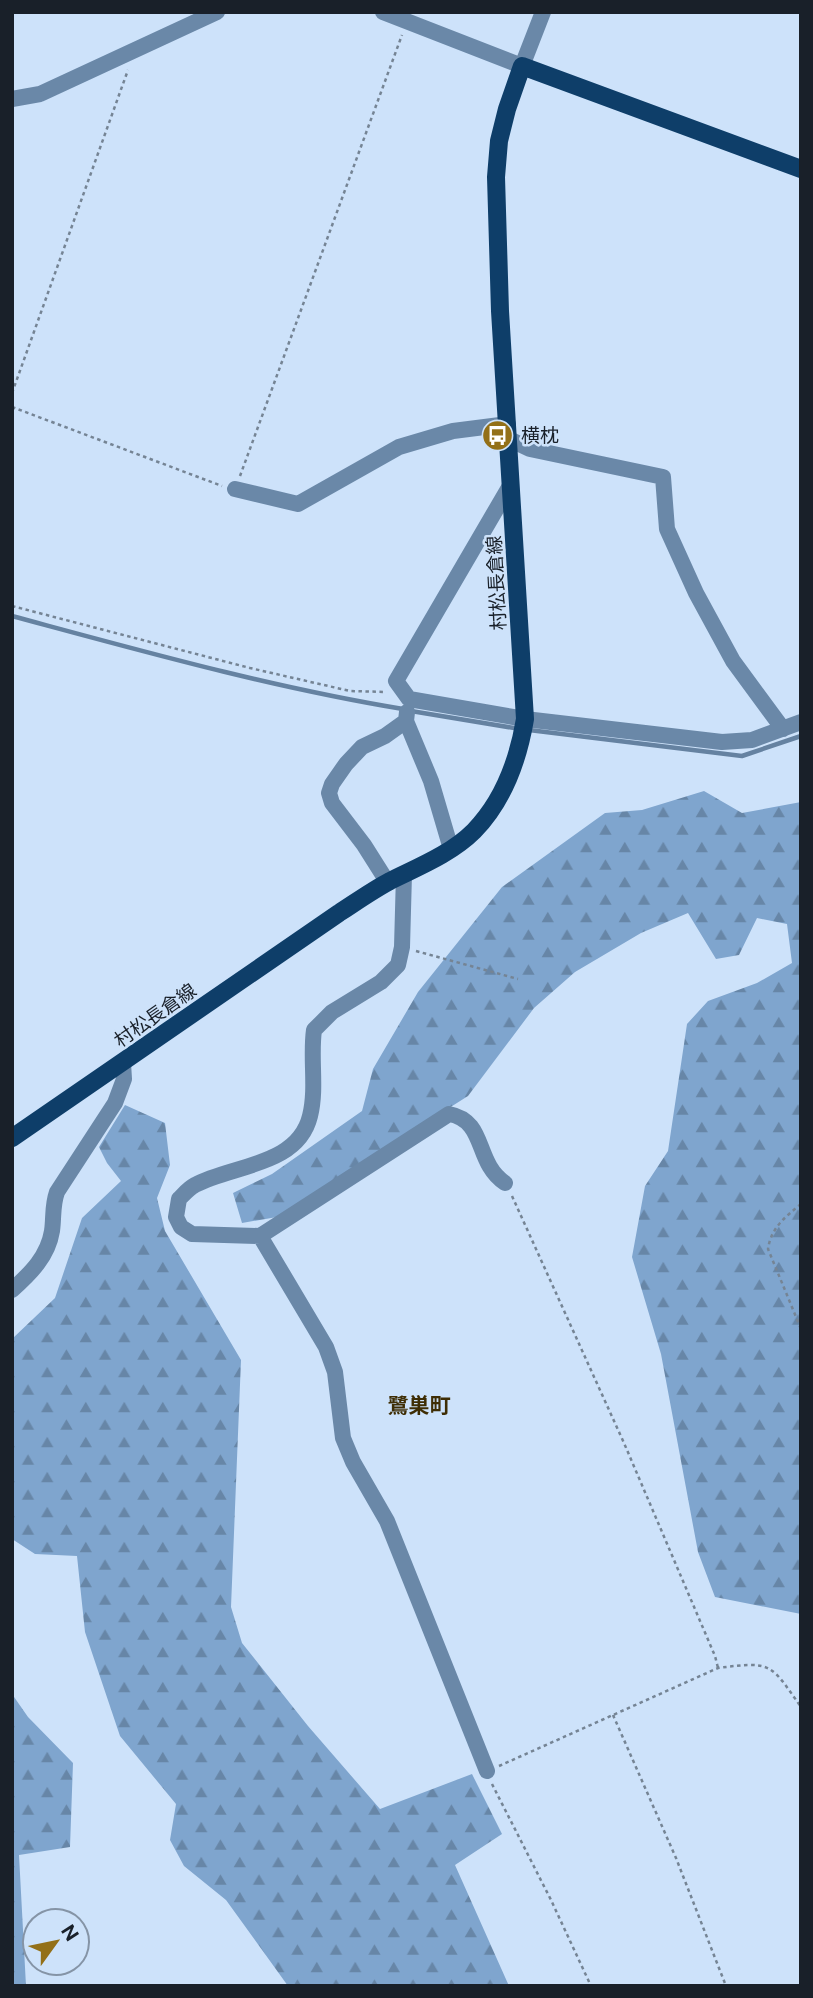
<svg xmlns="http://www.w3.org/2000/svg" width="813" height="1998" font-family="'Public Sans','Noto Sans JP',sans-serif">
  <style>
    .forest { fill: url(#forest-firs) }
    .lines { fill: none; stroke-linecap: round; stroke-linejoin: round }
    .stream { stroke: #6582a1; stroke-width: 4.5 }
    .path { stroke: #758494; stroke-width: 2.5; stroke-dasharray: 3.5 3.5; stroke-linecap: butt }
    .minor { stroke: #6a88a8; stroke-width: 16 }
    .major { stroke: #0e3e69; stroke-width: 18 }
    .labels { text-anchor: middle; dominant-baseline: central; stroke-width: 5; stroke-linejoin: round; paint-order: stroke }
    .poi-label { font-size: 19px; fill: #192029; stroke: #cde2fa; text-anchor: start }
    .street-label { font-size: 19px; fill: #192029; stroke: #cde2fa }
    .neighbourhood-label { font-size: 21px; font-weight: bold; fill: #3e2d04; stroke: #cde2fa }
  </style>
  <defs>
    <pattern id="forest-firs" width="22" height="20" patternUnits="userSpaceOnUse" patternTransform="scale(1.75)"><rect width="22" height="20" fill="#7fa5ce"/><path d="M5 1l3.5 6h-7zM16 11l3.5 6h-7z" fill="#6786a7"/></pattern>
  </defs>
  <rect width="100%" height="100%" fill="#cde2fa"/>
  <path class="forest" d="M704,791l38,22 59,-11v812l-86,-17 -17,-45 -37,-198 -29,-97 13,-71 23,-35 19,-127 21,-23 49,-18 35,-20 -5,-39 -30,-6 -18,37 -23,4 -28,-46 -47,20 -66,39 -41,36 -66,88 -191,121 -35,6 -9,-30 39,-19 90,-63 11,-42 45,-77 84,-105 103,-74 37,-3z
    M125,1105l40,18 5,42 -13,33 8,33 76,129 -10,247 11,36 66,83 72,83 92,-35 30,60 -47,31 54,121h-221l-62,-86 -42,-34 -14,-26 6,-36 -56,-68 -35,-104 -8,-76 -42,-2 -23,-15v-200l43,-41 27,-80 39,-37 -14,-18 -8,-16z
    M12,1694l16,23 45,46 -3,84 -51,8 7,131h-14z"/>
  <g class="lines">
    <path class="stream" d="M12,616c130,35 258,71 391,93
      M411,711l109,18
      M529,730l213,26 59,-20"/>
    <path class="path" d="M12,393l116,-323
      M12,407l210,79
      M240,476l162,-441
      M12,606l238,62 100,23 36,1
      M416,951l102,28
      M512,1196l112,247 91,213 3,12
      M801,1204c-16,13 -30,24 -33,45l33,80
      M613,1715l63,143 50,128
      M499,1766l219,-98c54,-7 52,-5 83,39
      M492,1784l59,116 40,86"/>
    <path class="minor" d="M383,12l139,54 21,-54
      M12,99l28,-5 177,-82
      M509,439l21,10 133,28 4,52 29,64 37,68 50,68
      M511,484l-115,197 13,18 116,20 197,23 30,-2 49,-18
      M235,489l63,15 101,-57 54,-16 55,-7
      M407,712l-1,9 25,60 20,68
      M404,874l-2,73 -4,18 -17,17 -49,30 -18,18c-4,28 3,58 -4,86 -12,50 -78,49 -115,69 -6,3 -11,9 -16,14l-3,18 5,10 11,7 68,2 189,-122c38,7 25,48 56,69
      M388,883l-24,-38 -32,-42 -3,-10 3,-9 14,-20 16,-17 23,-11 21,-15
      M260,1236l66,111 9,25 8,66 10,24 34,59 100,250
      M12,1290c19,-17 36,-34 40,-59 2,-14 0,-25 5,-39l58,-89 9,-24 -1,-16"/>
    <path class="major" d="M12,1138l327,-225c17,-11 34,-23 51,-32 28,-14 61,-27 84,-50 30,-31 44,-70 51,-112l-25,-408 -4,-134 3,-36 8,-32 15,-43 279,103"/>
  </g>
  <defs>
    <symbol id="bus-disc" viewBox="-11 -11 22 22"><circle r="9.5" fill="#937018" stroke="#cde2fa"/><path d="M-5-6H5V4H4V6H2V4H-2V6H-4V4H-5ZM-3.5-4V0h7V-4ZM-3.5 1.2v1.5H-2V1.2ZM2 1.2v1.5H3.5V1.2Z" fill="#fff"/></symbol>
  </defs>
  <g fill-rule="evenodd">
    <use href="#bus-disc" x="480" y="418" width="35" height="35"/>
  </g>
  <g class="labels">
    <g class="poi-label">
      <text x="521" y="435">横枕</text>
    </g>
    <g class="street-label">
      <text transform="translate(496 583) rotate(-93)">村松長倉線</text>
      <text transform="translate(155 1015) rotate(-35)">村松長倉線</text>
    </g>
    <g class="neighbourhood-label">
      <text x="419" y="1405">鷺巣町</text>
    </g>
  </g>
  <rect width="813" height="1998" fill="none" stroke="#192029" stroke-width="28"/>
  <g transform="translate(56 1942) rotate(57)"><circle r="33" fill="#cde2fa" stroke="#8594a6" stroke-width="2"/>
  <path d="M0-5L12 26L0 18L-12 26Z" fill="#937018"/>
  <text y="-10" font-size="19" font-weight="bold" text-anchor="middle" fill="#192029">N</text>
  </g>
</svg>
